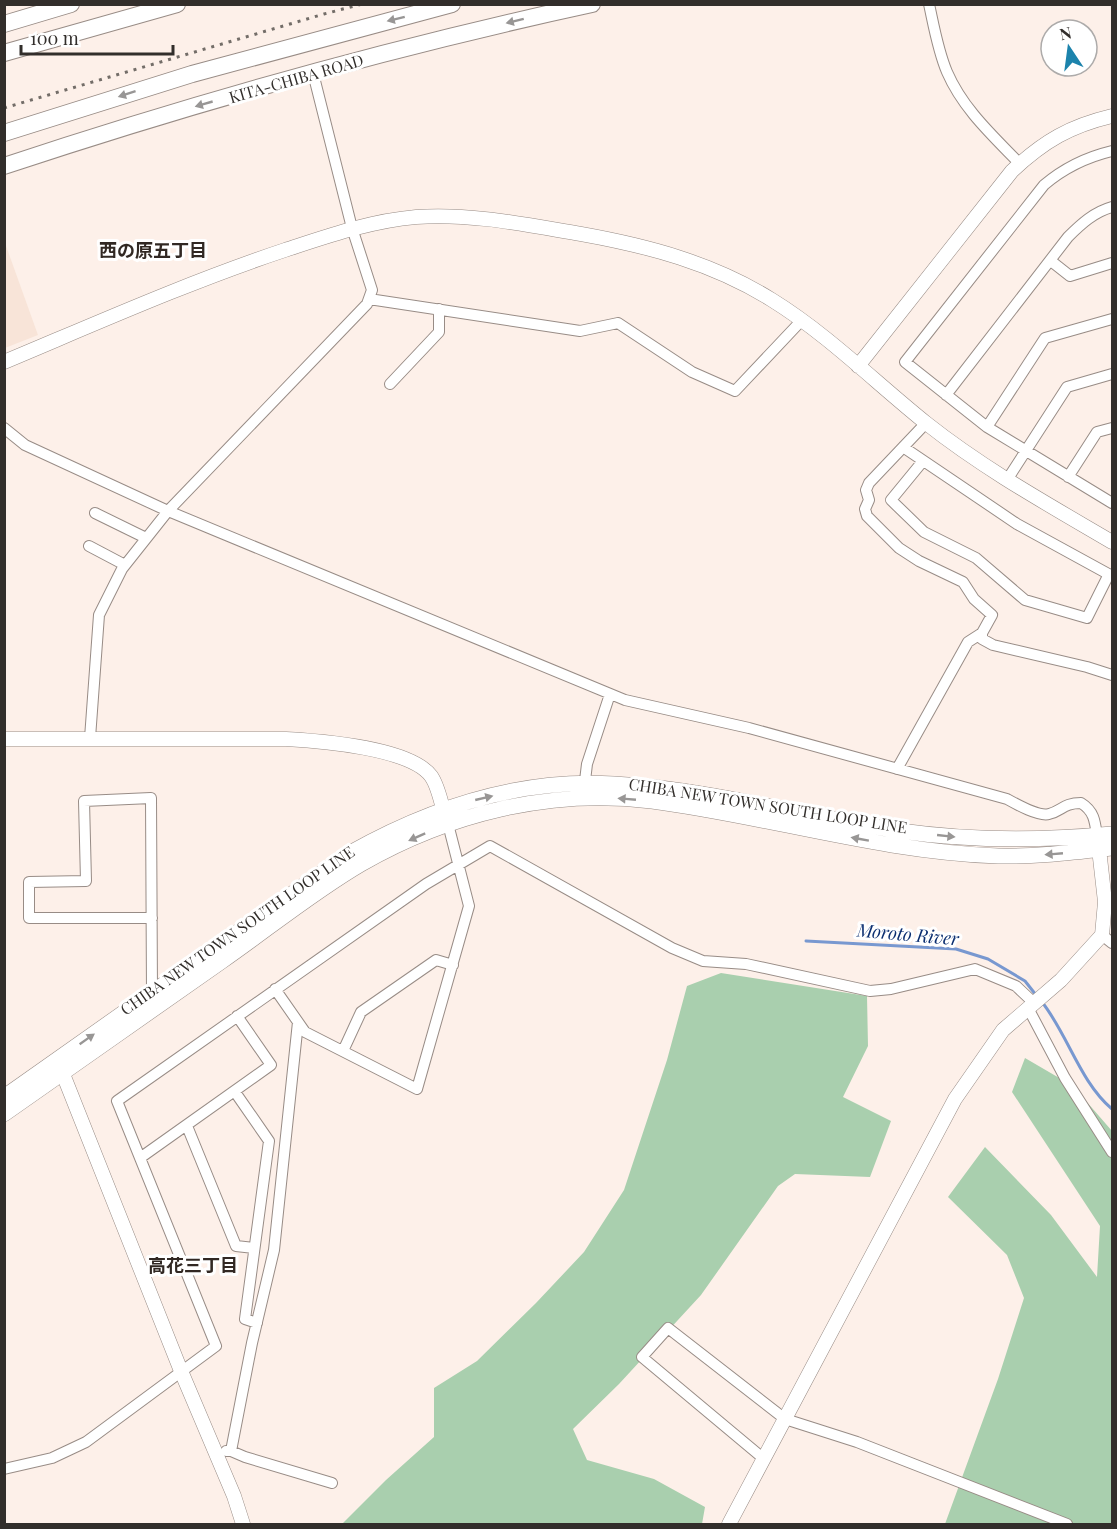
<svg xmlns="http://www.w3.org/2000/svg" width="1117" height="1529" font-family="'Playfair Display','Noto Sans JP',serif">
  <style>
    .built { fill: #f8e4d8 }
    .green { fill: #a9cfae }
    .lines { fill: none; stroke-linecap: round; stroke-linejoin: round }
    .stream { stroke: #7898d0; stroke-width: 3 }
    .minor-casing { stroke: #988c86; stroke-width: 12 }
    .tertiary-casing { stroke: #988c86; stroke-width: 15 }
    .secondary-casing { stroke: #988c86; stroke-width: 16 }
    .trunk-casing { stroke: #988c86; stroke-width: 18 }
    .minor { stroke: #fff; stroke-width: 10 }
    .tertiary { stroke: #fff; stroke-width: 14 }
    .secondary { stroke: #fff; stroke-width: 15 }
    .trunk { stroke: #fff; stroke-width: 16 }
    .rail { stroke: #736d68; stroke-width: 3; stroke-dasharray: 3 6; stroke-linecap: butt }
    .oneway { fill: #989695 }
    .labels { text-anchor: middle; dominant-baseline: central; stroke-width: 6; stroke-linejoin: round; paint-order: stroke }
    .street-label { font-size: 16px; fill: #322e2b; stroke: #fff }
    .neighbourhood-label { font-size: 18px; font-weight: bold; fill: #312823; stroke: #fff }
    .water-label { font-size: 18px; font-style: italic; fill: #0b2e70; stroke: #fff }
  </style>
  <rect width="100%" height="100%" fill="#fdf0e9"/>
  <path class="built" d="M5,243l33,92 -33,13h-1z"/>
  <path class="green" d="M721,973l146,23 1,50 -25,51 48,24 -21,56 -75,-3 -17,12 -77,109 -82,89 -46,45 14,31 67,19 51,28 -3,17h-360l44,-44 48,-43v-49l43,-27 59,-58 48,-51 40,-62 43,-130 20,-74z
    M1025,1058l48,28 39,45v393h-167l53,-145 26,-81 -17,-43 -59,-58 37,-50 66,68 46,62 3,-51 -88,-134z"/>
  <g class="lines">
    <path class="stream" d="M806,941l150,8 32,10 37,22 11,14
      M1042,1002c26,33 38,80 70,107"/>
    <defs>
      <path id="minor" d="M929,4c5,23 9,47 18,68 16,37 46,64 73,92
        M1112,151c-25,6 -48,17 -68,34l-139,177 82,65 125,76
        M1051,261l19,15 42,-13
        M369,299l211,32 38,-8 74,49 43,19 67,-71
        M390,384l49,-52v-23
        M946,395l122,-158c13,-13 26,-25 44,-30
        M926,423l-57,60 -3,7 3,10 -4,9 2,7 32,32 20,13 44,21 11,17 18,16 -10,18v6l11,6 94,22 25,8
        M987,427l58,-89 67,-19
        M4,428l21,17 143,66 457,189 124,28 258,71c9,5 32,18 42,15 13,-3 14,-11 32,-11 13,8 14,18 16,33
        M903,447l114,77 95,52
        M923,461l-32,39 33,32 52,26 49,42 62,18 22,-44
        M1068,477l29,-45 15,-4
        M1007,480l60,-93 45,-13
        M95,513l51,25
        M89,546l36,19
        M90,738l9,-123 23,-46 46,-58 199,-207 5,-14 -20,-62 -39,-155
        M897,769l71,-127 14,-9
        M584,789l3,-25 23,-70
        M152,918h-123v-36l57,-1 -2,-80 67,-3 1,196
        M1102,935l10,8
        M275,989l30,43 112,57 52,-183 -21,-82
        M1028,1008l37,70 47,74
        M343,1051l18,-39 75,-52 17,5
        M235,1092l34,49 -24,178 12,4
        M187,1126l49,120 18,2
        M140,1158l131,-93 -34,-49
        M226,1451h5l14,6 87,26
        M231,1451l21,-108 22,-93 24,-228
        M764,1459l-122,-102 26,-29 117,91 72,23 210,82
        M4,1469l48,-11 34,-16 130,-96 -99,-245 309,-217 64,-38 182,102 31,13 43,3 124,27 21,-2 84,-20 41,17 18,17"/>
      <path id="tertiary" d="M4,362c93,-39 185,-80 281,-112 43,-14 85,-29 131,-33 55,-4 111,8 165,17 67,12 132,29 191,66 55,34 103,82 154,123 58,46 123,82 186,119
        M858,366l154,-195c32,-30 58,-45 100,-55
        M4,739h282c35,2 124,9 145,37 8,11 11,31 15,44
        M59,1064l122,307 53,125 9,28
        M729,1524l226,-425 48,-69 58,-50 41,-45 3,-33 -7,-62"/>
      <path id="secondary" d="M4,1097l346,-244c80,-45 170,-75 264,-69 96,5 190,33 286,47 71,10 141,10 212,3
        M4,1114c73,-51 145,-102 218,-153 46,-32 91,-69 139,-97 87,-50 190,-76 291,-63 115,15 229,51 346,55 38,1 76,-4 114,-8"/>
      <path id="trunk" d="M4,24l67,-20
        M4,53l173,-49
        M4,133l188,-59 260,-70
        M4,166c193,-64 389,-119 588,-162"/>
    </defs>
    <use href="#minor" class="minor-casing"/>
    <use href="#tertiary" class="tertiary-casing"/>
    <use href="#secondary" class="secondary-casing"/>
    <use href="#trunk" class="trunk-casing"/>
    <use href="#minor" class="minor"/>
    <use href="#tertiary" class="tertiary"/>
    <use href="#secondary" class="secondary"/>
    <use href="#trunk" class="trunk"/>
    <path class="rail" d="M4,108l320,-94 38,-10"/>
  </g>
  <defs><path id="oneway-solid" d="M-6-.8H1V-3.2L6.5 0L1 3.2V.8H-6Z" transform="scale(1.5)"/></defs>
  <g class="oneway">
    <use href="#oneway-solid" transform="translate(396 19) rotate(166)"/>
    <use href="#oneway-solid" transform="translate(515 21) rotate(166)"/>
    <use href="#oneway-solid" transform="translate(127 94) rotate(162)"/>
    <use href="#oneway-solid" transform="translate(204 104) rotate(164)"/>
    <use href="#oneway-solid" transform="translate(484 798) rotate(-13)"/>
    <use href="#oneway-solid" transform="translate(627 799) rotate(-175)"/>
    <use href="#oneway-solid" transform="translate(946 836) rotate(6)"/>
    <use href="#oneway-solid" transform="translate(417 837) rotate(156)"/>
    <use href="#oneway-solid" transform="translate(860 839) rotate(-170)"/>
    <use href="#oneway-solid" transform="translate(1054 854) rotate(175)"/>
    <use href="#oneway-solid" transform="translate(87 1039) rotate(-35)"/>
  </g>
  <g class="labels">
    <g class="street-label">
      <text transform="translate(296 78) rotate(-16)">KITA-CHIBA ROAD</text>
      <text transform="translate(768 805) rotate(9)">CHIBA NEW TOWN SOUTH LOOP LINE</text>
      <text transform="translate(237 930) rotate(-35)">CHIBA NEW TOWN SOUTH LOOP LINE</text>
    </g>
    <g class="neighbourhood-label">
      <text x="153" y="250">西の原五丁目</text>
      <text x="193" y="1265">高花三丁目</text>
    </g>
    <g class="water-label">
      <text transform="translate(908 934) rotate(5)">Moroto River</text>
    </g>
  </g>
  <rect width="1117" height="1529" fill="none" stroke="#322e2b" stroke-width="12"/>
  <g transform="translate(1069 48) rotate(347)"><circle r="28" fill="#ffffff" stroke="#adabaa" stroke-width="1.5"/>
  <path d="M0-4.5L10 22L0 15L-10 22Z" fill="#1c83ac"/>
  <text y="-9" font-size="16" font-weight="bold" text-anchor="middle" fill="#322e2b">N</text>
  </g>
  <path d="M21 45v9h152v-9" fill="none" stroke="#322e2b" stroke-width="3"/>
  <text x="30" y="45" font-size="18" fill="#322e2b" stroke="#ffffff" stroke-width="4.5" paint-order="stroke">100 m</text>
</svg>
